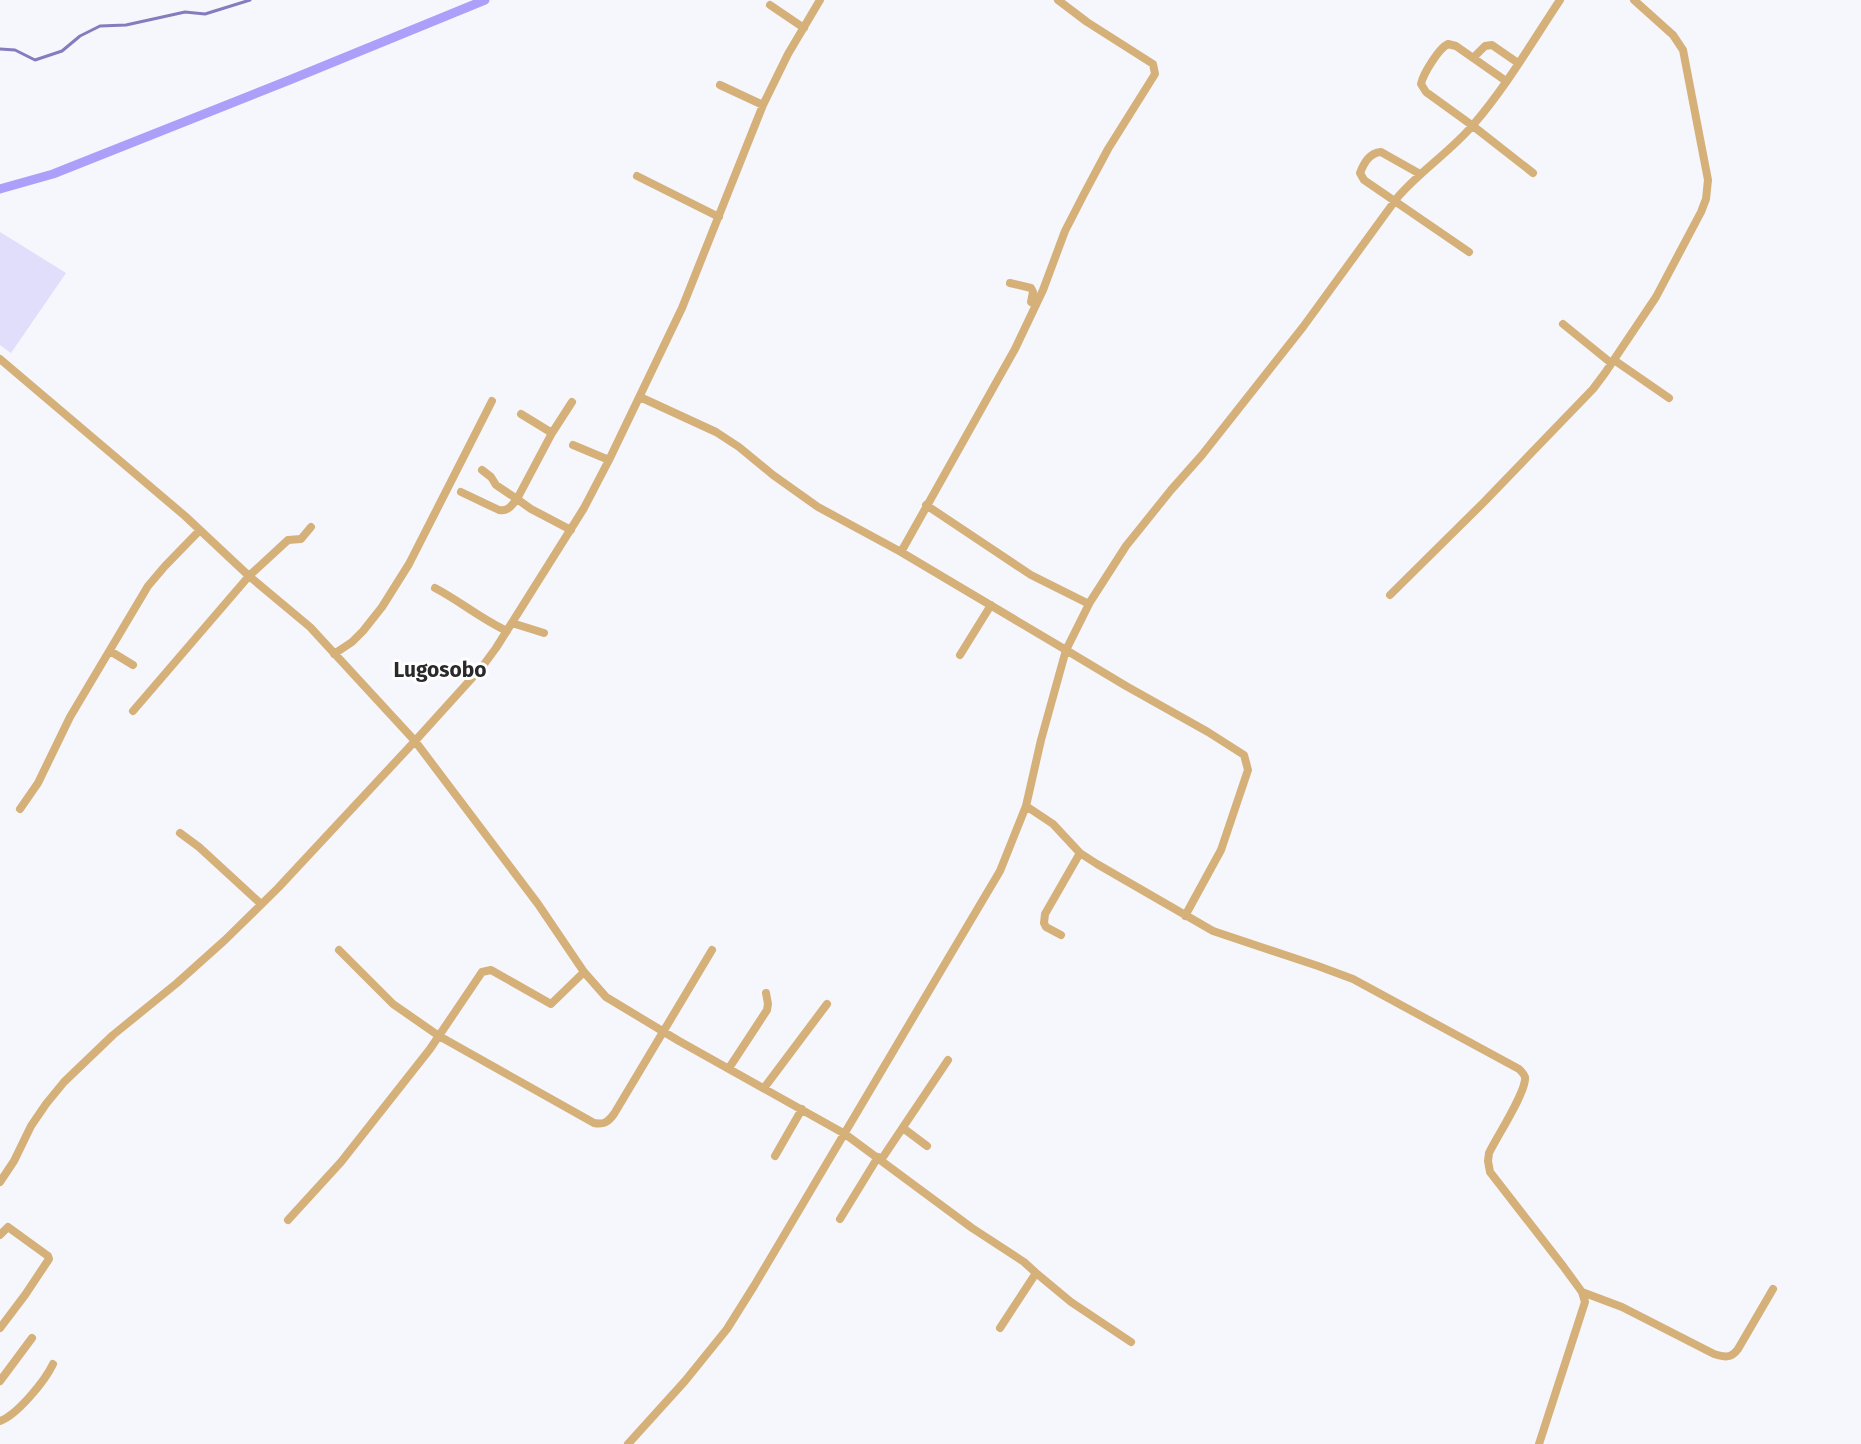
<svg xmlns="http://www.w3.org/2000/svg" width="1861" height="1444" font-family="'Fira Sans',sans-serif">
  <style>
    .green { fill: #e0defa }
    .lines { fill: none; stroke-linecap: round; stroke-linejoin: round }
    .stream { stroke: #847cbc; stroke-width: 3 }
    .canal { stroke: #ab9ff9; stroke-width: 9 }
    .street { stroke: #d5b179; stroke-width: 8 }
    .labels { text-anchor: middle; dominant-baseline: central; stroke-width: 6; stroke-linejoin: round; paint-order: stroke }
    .quarter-label { font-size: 21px; font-weight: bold; fill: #2a2a2c; stroke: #fff }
  </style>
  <rect width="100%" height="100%" fill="#f6f6fd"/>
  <path class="green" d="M0,232l66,41 -55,80 -11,-8z"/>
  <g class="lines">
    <path class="stream" d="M0,49l15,1 20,10 27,-9 18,-15 20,-10 26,-1 59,-13 20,2 45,-14"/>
    <path class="canal" d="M0,189l53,-15 239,-95 193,-79"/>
    <path class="street" d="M770,5l34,23
      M1473,58l12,-12 7,-1 26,18
      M1506,81l-50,-35 -8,-2c-9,4 -25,30 -27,40l5,8 47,34 60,47
      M720,85l43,20
      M1420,174l-39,-22c-12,1 -17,11 -21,21l4,7 105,72
      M637,176l82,41
      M1010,283l21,5 2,4 -2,10 5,3
      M1563,324l48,39
      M0,359l185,157 64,60 61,51 105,114 123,163 46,68 22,25 73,44 166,93 127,94 52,34 12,11 -36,55
      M1614,360l55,38
      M640,397l76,35 23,15 34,28 45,32 83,45 165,98 -25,90 -15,66 27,18 27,29 17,11 116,67 105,35 35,13 166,90c3,3 5,5 6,8 2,14 -29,61 -36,76l-1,8 2,11 73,94 19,26 3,10 -46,142
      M521,414l31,19
      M573,445l36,15
      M461,492l38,18c9,2 13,-5 18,-11l-21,-14 -5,-8 -9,-7
      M926,505l105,70 58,29
      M571,530l-40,-21 -14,-10 35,-66 20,-31
      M901,552l114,-203 28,-59 22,-59 19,-37 24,-45 47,-75 -2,-10 -66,-42 -29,-22
      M435,588c25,13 46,31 72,43
      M1390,595l94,-93 109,-113 12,-16 51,-76 45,-85 5,-13 2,-19 -25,-130 -10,-15 -39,-35
      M512,623l32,10
      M110,651l23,14
      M334,654l18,-12 11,-11 19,-24 27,-43 83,-163
      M960,655l31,-50
      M133,711l116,-135 39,-36 13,-1 10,-12
      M20,809l18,-26 32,-66 78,-131 17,-20 35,-36
      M180,833l19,14 62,57
      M1185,916l36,-66 27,-80 -4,-15 -36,-23 -82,-46 -60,-36 24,-48 36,-56 45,-56 31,-35 101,-128 94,-129c23,-27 53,-46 76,-73 33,-38 59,-83 87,-125
      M1061,935l-15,-8 -2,-4 1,-9 35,-61
      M339,950l54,54 46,32 155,87c10,2 14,-1 20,-9l98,-164
      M729,1068l38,-58 1,-6 -2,-11
      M764,1088l63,-84
      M903,1128l24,18
      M775,1156l27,-47
      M881,1160l67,-100
      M0,1182l14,-21 17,-35 15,-22 18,-22 49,-47 64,-52 48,-43 53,-52 137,-147 67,-74 14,-19 88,-140 25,-48 73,-152 81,-203 25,-51 32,-54
      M840,1219l38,-62
      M288,1220l53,-58 89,-113 52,-77 9,-2 60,34 33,-32
      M0,1235l8,-8 40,29 1,3 -24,36 -25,33
      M1036,1273l35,29 60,40
      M1582,1292l40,15 92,47c10,3 17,5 24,-5l35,-60
      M0,1381l32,-43
      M0,1421c17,-6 45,-40 53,-57
      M628,1444l57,-63 42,-52 27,-43 246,-415 26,-65"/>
  </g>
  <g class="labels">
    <g class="quarter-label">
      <text x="440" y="670">Lugosobo</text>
    </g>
  </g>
</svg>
